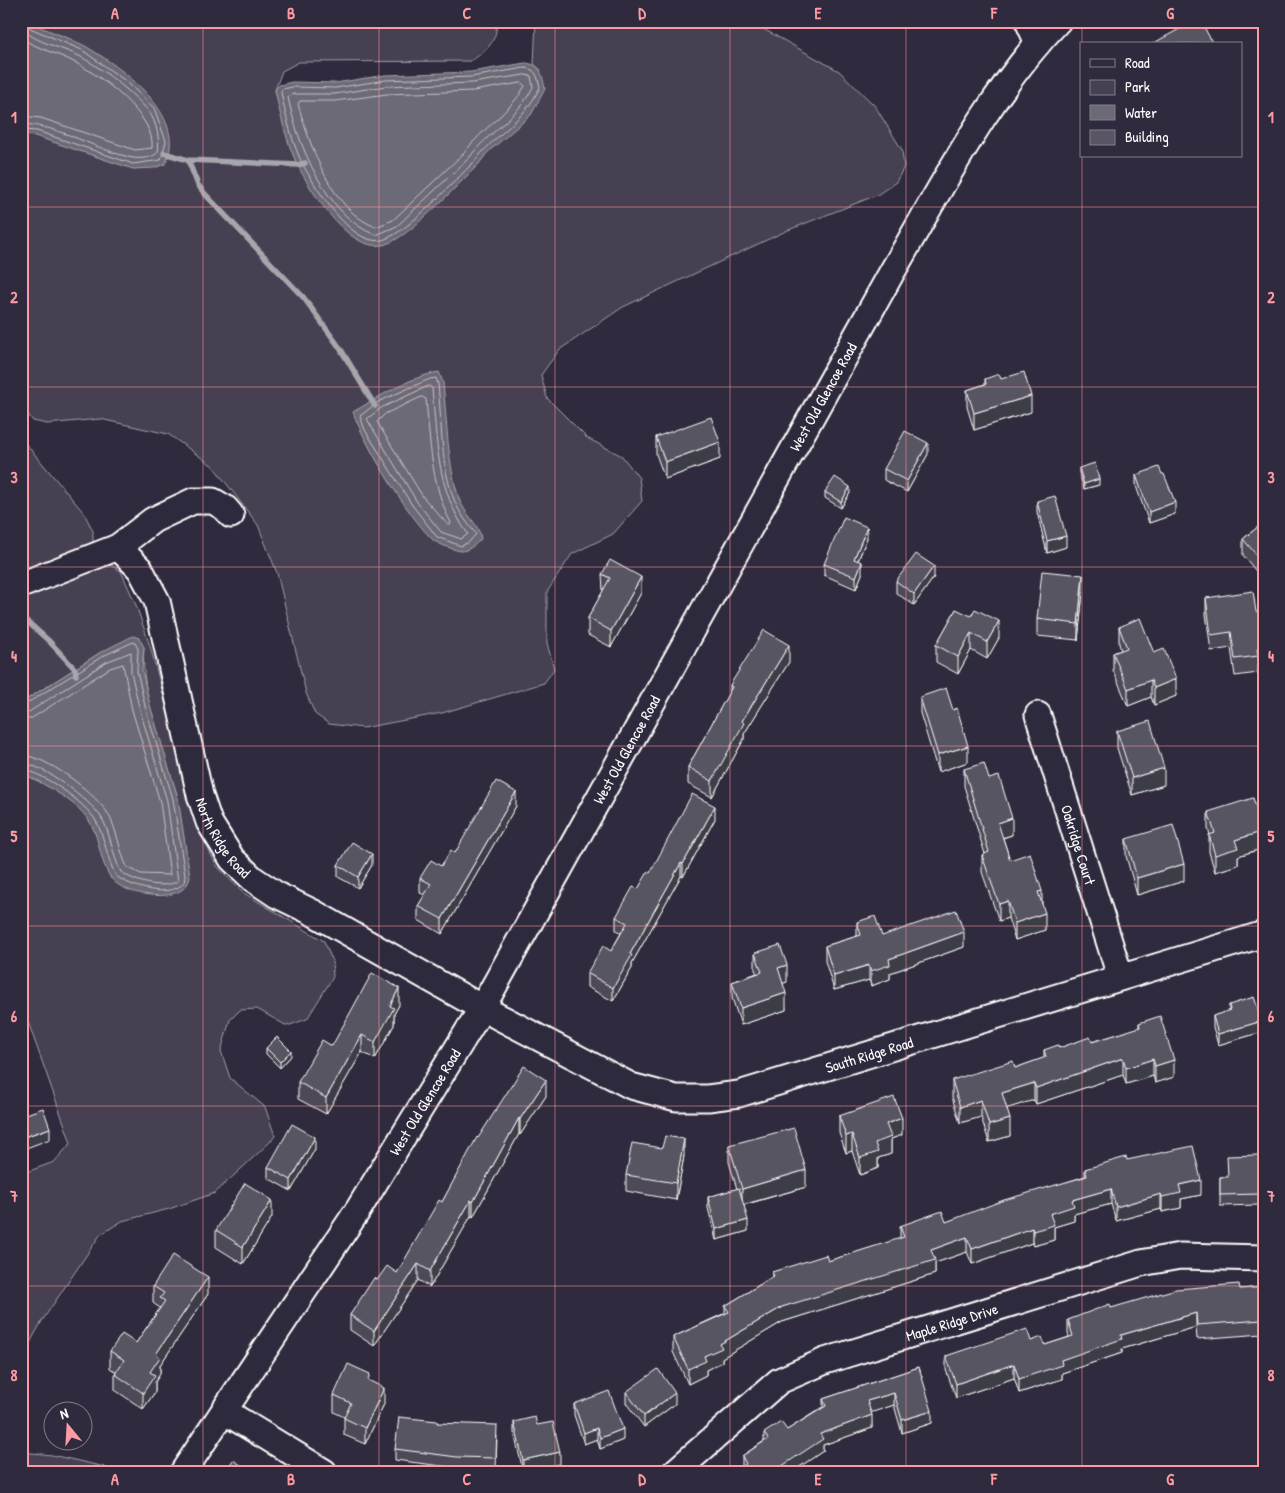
<svg xmlns="http://www.w3.org/2000/svg" width="1285" height="1493" font-family="'Patrick Hand',sans-serif">
  <style>
    .green { fill: #464152; stroke: #a2a0a8 }
    .water { fill: #6d6a77; stroke: #a7a6ad }
    .lines { fill: none; stroke-linecap: round; stroke-linejoin: round }
    .shore { stroke: #c5c3c9; stroke-width: 1 }
    .stream { stroke: #a7a6ad; stroke-width: 5.5 }
    .minor-casing { stroke: #fff; stroke-width: 29 }
    .minor { stroke: #2f2a3d; stroke-width: 25 }
    .wall { fill: #4d4956; stroke: #fff }
    .shaded-wall { fill: #3e3c46; stroke: #fff }
    .building { fill: #595564; stroke: #fff }
    .grid { fill: none; stroke: #ff9aa2; stroke-width: 1; stroke-opacity: 0.55 }
    .labels { text-anchor: middle; dominant-baseline: central; stroke-width: 5; stroke-linejoin: round; paint-order: stroke }
    .street-label { font-size: 15px; fill: #fff; stroke: #2f2a3d }
    .neatline { fill: none; stroke: #ff9aa2; stroke-width: 2 }
    .grid-label { font-size: 16px; text-anchor: middle; font-weight: bold; fill: #ff9aa2 }
  </style>
  <rect width="100%" height="100%" fill="#2f2a3d"/>
  <filter id="ink" filterUnits="userSpaceOnUse"><feTurbulence type="fractalNoise" baseFrequency=".02" numOctaves="2"/><feDisplacementMap in="SourceGraphic" scale="10" xChannelSelector="R" yChannelSelector="G"/><feConvolveMatrix kernelMatrix="1 2 1 2 8 2 1 2 1" color-interpolation-filters="sRGB"/></filter>
  <g filter="url(#ink)">
    <path class="green" d="M21,21h475c3,19 -11,32 -26,40l-171,1 -17,9 -7,19 23,75h180l63,-95 -7,-6 2,-43h213l90,50 36,35 27,44 2,17 -8,15 -19,13 -91,36 -163,76 -64,43 -18,25 6,23 40,40 35,18 17,22 3,23 -29,33 -41,20 -25,38v51l7,26 -10,14 -102,30 -79,15 -34,-4 -14,-10 -9,-21 -29,-120 -19,-48 -45,-59 -45,-32 -68,-15 -53,5 -14,-3 -12,-16z
      M21,438l63,75 9,18v13l-72,32z
      M111,565l10,6 15,34 14,41 52,191 15,29 25,26 82,49 8,19 1,17 -26,42 -20,7 -30,-17 -17,1 -10,10 -9,31 9,27 35,29 10,29 -7,8 -53,49 -46,16 -47,12 -22,14 -58,86 -21,38v-185l33,-12 17,-19 -50,-141v-229c23,9 57,29 70,50 9,13 14,40 20,56l67,-81c-14,-48 -38,-100 -34,-151l-43,5 -80,51v-109l69,-26z
      M21,1452l31,3 53,12 6,5 -90,-1z"/>
    <path class="water" d="M21,21h7c18,10 39,15 57,25 36,21 105,70 80,118l-11,4 -21,1 -98,-33 -14,-1z
      M525,63c16,1 17,11 20,26l-14,26 -44,38 -9,12c-20,19 -68,72 -92,79 -35,12 -74,-51 -88,-78 -11,-22 -18,-52 -23,-76l4,-5 13,-3 43,1 50,-8 86,-3z
      M439,372l4,11c4,38 4,79 16,116 5,14 21,26 22,40 -5,5 -11,11 -19,12 -6,0 -24,-7 -29,-11 -25,-24 -68,-94 -80,-128 26,-15 56,-35 86,-40z
      M133,636l6,2 5,9 -2,23 8,35 28,93 12,78c-3,31 -67,20 -79,2 -11,-15 -11,-38 -20,-54 -10,-20 -49,-42 -70,-51v-70l80,-51z"/>
    <g class="lines">
      <path class="shore" d="M21,25c5,15 42,23 56,30 20,9 59,40 72,57 8,11 11,28 9,40 -4,6 -18,7 -25,6 -38,-8 -73,-33 -112,-34
        M21,38c17,11 36,15 53,24 26,13 82,54 78,86l-17,2 -94,-32 -20,-2
        M525,68c12,1 12,9 15,19 -16,35 -44,46 -66,75 -20,19 -65,69 -89,77 -31,12 -69,-51 -82,-74 -10,-19 -18,-52 -22,-73l1,-3 11,-2 42,1 51,-8 85,-3z
        M525,75l6,1 2,11c-16,32 -43,43 -64,71l-72,68 -21,9c-49,-17 -79,-92 -88,-138l5,-3h42l51,-8 86,-3z
        M522,83l3,3c-15,27 -43,42 -61,67l-71,67 -17,7c-45,-16 -66,-82 -78,-123l2,-3h35l52,-7 86,-3z
        M21,130l16,1 96,33 28,-4 5,-19 -12,-33 -27,-26 -45,-32 -52,-22 -3,-7
        M430,379l6,-1 2,6c4,39 2,82 17,118 5,12 13,22 21,32l-7,8 -8,4 -24,-9 -25,-32 -47,-75 -5,-14 18,-14z
        M429,386l3,2c5,53 4,101 36,146l-7,5 -20,-7 -24,-30 -50,-83 14,-11z
        M422,397l4,2c4,43 5,85 25,124l-2,3 -26,-29 -46,-75 8,-8z
        M21,707l82,-51 30,-14 2,1 3,6 -1,22 8,35 28,93 12,77 -1,7c-16,16 -53,4 -68,-7 -9,-17 -11,-38 -20,-55 -9,-17 -55,-50 -75,-52
        M21,713l8,-1 77,-50 25,-10v20l8,35 28,94 11,80c-16,9 -43,1 -57,-9 -9,-17 -10,-39 -20,-55 -12,-18 -58,-53 -80,-54
        M21,721l11,-3 78,-50 13,-4 9,46 28,92 10,73 -29,-1 -14,-7c-8,-17 -10,-39 -20,-55 -15,-21 -60,-56 -86,-57"/>
      <path class="stream" d="M164,153l24,7 110,5 7,-2
        M188,160l10,25 7,9 99,104 36,50 35,58
        M21,616l28,25 26,28 1,6"/>
      <defs>
        <g id="minor">
          <path d="M1028,21l10,22"/>
          <path id="s1" d="M118,547l22,22 17,32 43,194 9,27 23,37 21,20 24,16 35,17 170,96 149,78 45,12h32l31,-4 525,-160"/>
          <path d="M21,585l97,-38 35,-27 40,-19h20l12,7 6,7"/>
          <path id="s2" d="M1038,715l82,261"/>
          <path d="M224,1411l100,61"/>
          <path id="s3" d="M183,1472l175,-262 124,-202 410,-736c50,-85 97,-179 166,-251"/>
          <path id="s4" d="M675,1472l104,-91 46,-20 316,-98 39,-7 84,2"/>
        </g>
      </defs>
      <use href="#minor" class="minor-casing"/>
      <use href="#minor" class="minor"/>
    </g>
    <path class="wall" d="M985,379h16l30,33 -57,18 -7,-23v-17l18,-6z
      M656,437l64,22 -55,20 -9,-25z
      M928,454l-21,38 -23,-12v-11z
      M1079,468l20,17 -15,4 -5,-16z
      M1162,474l13,40 -26,9 -13,-37v-11z
      M825,492l25,1 -9,15 -16,-10z
      M1037,501l29,46 -19,6 -10,-41z
      M1264,522v57l-1,1 -20,-25v-16z
      M867,538l-9,23 4,13 -6,15 -32,-14v-11z
      M602,574l39,19 -30,54 -23,-12v-17l15,-27z
      M934,577l-20,28 -18,-12v-12z
      M1083,592l-5,48 -41,-4v-17z
      M1206,598l58,22v44l-6,1v8l-23,3 -4,-28 -20,3 -5,-37z
      M956,609l43,29 -12,21 -16,-9 -13,24 -22,-12v-17z
      M1119,627l35,26 22,43 -22,9 -3,-8 -23,9 -15,-36v-17l8,-3 -2,-6z
      M789,662l-45,72v5l-32,58 -24,-13v-17l42,-76v-6z
      M1264,680v23l-2,-6v-16z
      M920,697l33,13 15,52 -30,10 -18,-59z
      M1117,731l47,54 -32,10 -15,-47z
      M964,769l25,10 23,56 -9,3 7,22 32,46 3,24 -30,10 -7,-22 -9,3 -17,-49v-17l3,-1 -21,-68z
      M516,806l-74,128 -24,-14v-14l7,-11 -5,-2v-15l21,-12 14,-13z
      M1208,812l56,36 -26,8v9l-23,7 -6,-20v-17h1l-2,-6z
      M715,819l-32,58 -2,-1 -49,87v5l-19,33 -26,-14v-14l24,-22 10,-18 -5,-3v-13l34,-44z
      M1126,839l58,42 -47,14 -11,-39z
      M338,865h34l-14,23 -20,-11z
      M857,922l25,14 82,11 -74,26v6l-19,7 -2,-6 -35,10 -9,-29v-15l32,-10z
      M755,953l32,29 -4,1 3,27 -45,15 -9,-27v-16l25,-9 -2,-3z
      M399,1005l-5,9v11l-19,34 -13,-7 -36,62 -28,-15v-17l34,-36z
      M1229,1005l33,27 -44,13 -5,-18v-11l16,-5z
      M1139,1023l35,54 -19,6 -2,-7 -27,8 -3,-9 -87,29 -2,-4 -27,8 3,28 -21,6 -8,-25 -21,6 -8,-26v-17l63,-12 29,-10v-8l48,-8 47,-14z
      M266,1048l25,8 -11,12 -14,-14z
      M546,1096l-26,39 -1,-1 -46,83 -2,-1 -41,71 -12,-7 -44,66 -24,-16v-15l27,-35 20,-7 45,-71 36,-64z
      M839,1116l63,19 -11,4v15l-13,4v10l-18,7 -8,-24 -6,2 -7,-20z
      M729,1145l77,42 -62,18 4,26 -32,9 -8,-32v-11l29,-8 -8,-27z
      M315,1149l-24,42 -23,-13v-11z
      M1259,1155v50l-39,1v-29h8z
      M684,1156l-8,44 -50,-9v-16z
      M1127,1160l74,35 -20,4v9l-19,4 -1,-3 -45,12 -5,-17 -37,10v7l-20,6v13l-21,6 -1,-3 -60,21 -5,-12 -32,11v11l-153,48 -60,36v4l-16,8v5l-18,9 -15,-32v-15l52,-24v-7l47,-29v-5l56,-11 72,-22v-13l46,-4 139,-46v-7z
      M272,1217l-29,47 -27,-17v-17z
      M153,1286l55,8 -48,71v9l-5,8v10l-12,17 -28,-19v-16l1,-2 -6,-4v-17l26,-8 24,-35 -7,-5z
      M1264,1287v53h-2v-6l-65,5 -1,-12 -74,22v4l-60,20v6l-43,14 -5,-15 -58,20 -10,-28v-14l85,-15 14,4 24,-8 -1,-3v-14l43,-12 129,-19z
      M919,1367l13,56 -30,10 -8,-28 -23,7 1,16 -49,17v6l-31,21h-58l8,-5v-11l22,-15v-8l23,-3 36,-23v-8z
      M370,1382l14,22 -19,40 -21,-9v-18l-10,-5v-17z
      M626,1392l49,12 -31,23 -18,-24z
      M574,1404l49,36 -23,9 -3,-10 -13,5 -10,-29z
      M514,1422l46,42 -37,7 -9,-38z
      M437,1423l60,13 -1,34 -39,-2 -62,-8v-11z"/>
    <path class="shaded-wall" d="M1031,396v16l-57,18v-17z
      M720,442v17l-55,20v-17z
      M928,443v11l-21,38v-11z
      M1099,479v6l-15,4v-5z
      M850,487v6l-9,15v-6z
      M1175,502v12l-26,9v-11z
      M867,527v11l-13,32v-11z
      M1066,536v11l-19,6v-12z
      M862,562v12l-6,15v-12z
      M1264,562v17l-1,1v-17z
      M934,566v11l-20,28v-11z
      M1083,575v17l-5,48v-16z
      M641,577v16l-30,54v-16z
      M999,621v17l-12,21v-17z
      M971,633v17l-13,24v-17z
      M789,645v17l-45,72v5l-32,58v-16l30,-60z
      M1176,679v17l-22,9v-17z
      M1151,680v17l-23,9v-17z
      M968,746v16l-30,10v-17z
      M1164,768v17l-32,10v-17z
      M516,792v14l-74,128v-15z
      M715,806v13l-32,58v-13z
      M1012,818v17l-14,4v-16z
      M1264,831v17l-26,8v9l-23,7v-17l20,-15z
      M372,854v11l-14,23v-11z
      M681,863v13l-49,87v5l-19,33v-13l17,-34z
      M1184,864v17l-47,14v-17z
      M1042,891v17l-4,-16z
      M1008,901v17l-9,3v-17z
      M1045,913v17l-30,10v-17z
      M964,932v15l-74,26v6l-19,7v-15l18,-12z
      M787,965v17l-9,3v-17z
      M869,965v15l-35,10v-14z
      M399,988v17l-5,9v11l-19,34v-17l15,-36z
      M786,993v17l-45,15v-17z
      M1262,1021v11l-44,13v-11z
      M362,1035v17l-36,62v-16z
      M291,1051v5l-11,12v-6z
      M1123,1058v17l-87,29v-16z
      M1153,1059v17l-27,8v-16z
      M1174,1060v17l-19,6v-17z
      M546,1080v16l-26,39v-16z
      M1034,1083v17l-32,10v-17z
      M981,1100v17l-21,6v-16z
      M519,1118v16l-46,83v-15z
      M902,1118v17l-11,4v15l-13,4v10l-18,7v-17l15,-15 11,-19z
      M1010,1119v17l-21,6v-17z
      M50,1128v11l-29,11v-12z
      M852,1134v17l-6,2v-17z
      M315,1137v12l-24,42v-11z
      M684,1139v17l-8,44v-17z
      M806,1170v17l-64,18v-16z
      M1201,1180v15l-20,4v9l-19,4v-15l17,-12z
      M1111,1189v15l-37,10v7l-20,6v13l-21,6v-15l17,-17 22,-14z
      M1161,1194v15l-45,12v-14z
      M272,1200v17l-29,47v-17z
      M471,1200v16l-41,71v-16z
      M748,1220v11l-32,9v-11z
      M1032,1228v15l-60,21v-15z
      M967,1237v15l-32,11v11l-153,48 -60,36v4l-16,8v5l-18,9v-15l32,-25 62,-37 149,-57z
      M418,1264v16l-44,66v-15z
      M208,1277v17l-48,71v9l-5,8v10l-12,17v-16l13,-39z
      M1196,1313v14l-74,22v4l-60,20v6l-43,14v-14l42,-19 60,-25z
      M1014,1364v14l-58,20v-14z
      M384,1388v16l-19,40v-16z
      M675,1393v11l-31,23v-11z
      M894,1393v12l-27,9v-13z
      M932,1411v12l-30,10v-13z
      M872,1415v13l-49,17v6l-31,21h-19l47,-38z
      M597,1428v11l-13,5v-11z
      M623,1429v11l-23,9v-11z
      M560,1452v12l-37,7v-11z"/>
    <path class="building" d="M1194,21h7l12,23h-61z
      M1024,372l7,24 -57,17 -7,-23 19,-6 -1,-5 14,-5 2,5z
      M711,417l9,25 -55,20 -9,-25z
      M905,431l23,12 -21,38 -23,-12z
      M1095,463l4,16 -15,5 -5,-16z
      M1159,467l3,7h2l11,28 -26,10 -13,-37z
      M835,477l15,10 -9,15 -16,-10z
      M1055,496l11,40 -19,5 -10,-40z
      M844,517l23,10 -13,32 8,3 -6,15 -32,-13z
      M1264,522v40l-1,1 -20,-24z
      M916,554l18,12 -20,28 -18,-13z
      M610,560l31,17 -30,54 -23,-13 22,-40 -8,-4z
      M1042,571l41,4 -5,49 -41,-5z
      M1253,591l3,21 7,-1 1,9v28l-7,1 1,7 -23,3 -4,-27 -20,3 -5,-37z
      M956,609l15,7 4,-7 24,12 -12,21 -16,-9 -13,24 -22,-12z
      M1140,618l14,35 10,-4 12,30 -22,9 -3,-8 -23,9 -15,-36 14,-5 -8,-21z
      M764,630l25,15 -47,76 2,2 -32,58 -24,-14 44,-80 -2,-2z
      M946,688l7,22 4,-2 11,38 -30,9 -18,-58z
      M1150,721l14,47 -32,10 -15,-47z
      M984,763l5,16 10,-3 13,42 -14,5 12,37 20,-7 12,38 -4,1 7,21 -30,10 -7,-22 -9,3 -12,-34 -5,-15 7,-3 -25,-83z
      M496,781l20,11 -74,127 -24,-13 13,-22 -11,-6 11,-18 10,6 10,-16 4,3z
      M692,794l23,12 -32,58 -2,-1 -51,91 2,1 -19,33 -26,-15 16,-27 8,5 16,-28 -11,-6 17,-30 5,2 10,-17 2,1z
      M1253,798l11,33 -29,9 3,8 -23,7 -6,-20 6,-2 -7,-21z
      M1173,825l11,39 -47,14 -11,-39z
      M352,842l20,12 -14,23 -20,-12z
      M956,910l8,22 -75,27 1,6 -19,6 -2,-6 -35,11 -9,-30 36,-11 -4,-13 18,-6 7,20z
      M780,945l7,20 -9,3 8,25 -45,15 -9,-26 30,-10 -7,-19z
      M372,973l27,15 -9,18 4,2 -19,34 -13,-7 -36,63 -28,-16 24,-42 10,6z
      M1254,997l8,24 -44,13 -5,-18 17,-6 -1,-5z
      M1160,1016l14,44 -19,6 -2,-7 -27,9 -3,-10 -87,30 -2,-5 -32,10 8,26 -21,6 -8,-25 -21,7 -8,-27 61,-19 2,7 31,-11 -2,-7 14,-5 1,3 31,-11 2,5 48,-15 -1,-4z
      M277,1037l14,14 -11,11 -14,-14z
      M524,1066l22,14 -26,39 -1,-1 -46,84 -2,-2 -41,71 -12,-7 -44,67 -24,-16 24,-37 3,2 10,-14 10,7 42,-73 3,2 35,-65 1,1z
      M894,1097l8,21 -16,6 5,13 -16,6 3,9 -18,6 -8,-24 -6,2 -7,-20z
      M43,1108l7,20 -29,10v-22z
      M292,1124l23,13 -24,43 -23,-13z
      M794,1128l12,42 -64,19 -13,-44z
      M665,1136l19,3 -8,44 -50,-8 6,-32 30,5z
      M1193,1146l8,34 -22,5 2,8 -19,4 -1,-3 -45,13 -5,-18 -39,11 2,6 -24,8 4,11 -21,6 -1,-3 -60,21 -5,-12 -36,13 4,10 -153,47 -62,37 2,4 -18,8 2,5 -18,8 -15,-32 56,-25 -4,-6 49,-30 -2,-4 54,-17 2,6 76,-24 -4,-11 42,-15 4,11 58,-22 83,-24 -2,-7 41,-12 1,3z
      M1259,1155v39l-39,1v-18h8l-1,-21z
      M245,1183l27,17 -29,47 -27,-17z
      M739,1188l9,32 -32,9 -8,-32z
      M173,1255l35,22 -52,77 4,3 -10,15 5,3 -12,18 -28,-19 9,-14 -14,-9 12,-17 14,9 29,-42 -5,-3 4,-5 -11,-7z
      M1239,1284l1,5 24,-2v39h-2v-6l-65,5 -1,-12 -75,22 1,4 -61,21 1,5 -43,14 -5,-15 -58,20 -10,-28 81,-27 4,12 11,-4 3,8 28,-9 -5,-16 42,-16 1,4 65,-19z
      M348,1364l22,10 -2,6 16,8 -19,40 -21,-10 7,-15 -17,-8z
      M919,1367l13,44 -30,9 -8,-27 -27,8 5,14 -52,19 3,5 -50,33h-39l12,-8 -4,-8 26,-17 -4,-6 17,-11 6,8 39,-24 -3,-7z
      M658,1369l17,24 -31,23 -18,-24z
      M609,1391l14,38 -23,9 -3,-10 -13,5 -10,-29z
      M399,1417l38,4v2l60,2 -1,33 -39,-1 -62,-8z
      M535,1417l2,8 16,-3 7,30 -37,8 -9,-38z
      M233,1460l19,12h-27z"/>
  </g>
  <path class="grid" d="M203,21v1451M379,21v1451M555,21v1451M730,21v1451M906,21v1451M1082,21v23M1082,156v1316M21,207h1243M21,387h1243M21,567h1243M21,746h1243M21,926h1243M21,1106h1243M21,1286h1243"/>
  <g class="labels">
    <g class="street-label">
      <text stroke="none"><textPath href="#s3" startOffset="1252">West Old Glencoe Road</textPath></text>
      <text stroke="none"><textPath href="#s3" startOffset="848">West Old Glencoe Road</textPath></text>
      <text stroke="none"><textPath href="#s1" startOffset="315">North Ridge Road</textPath></text>
      <text stroke="none"><textPath href="#s2" startOffset="136">Oakridge Court</textPath></text>
      <text stroke="none"><textPath href="#s1" startOffset="1044">South Ridge Road</textPath></text>
      <text stroke="none"><textPath href="#s3" startOffset="442">West Old Glencoe Road</textPath></text>
      <text stroke="none"><textPath href="#s4" startOffset="321">Maple Ridge Drive</textPath></text>
    </g>
  </g>
  <rect width="1285" height="1493" fill="none" stroke="#2f2a3d" stroke-width="55"/>
  <rect x="1080" y="42" width="162" height="115" fill="#2f2a3d" stroke="#827f8b"/>
  <rect x="1090" y="59" width="25" height="8" fill="#2f2a3d" stroke="#827f8b"/>
  <text x="1125" y="68" font-size="15" fill="#ffffff">Road</text>
  <rect x="1090" y="80" width="25" height="15" fill="#464152" stroke="#827f8b"/>
  <text x="1125" y="92" font-size="15" fill="#ffffff">Park</text>
  <rect x="1090" y="105" width="25" height="15" fill="#6d6a77" stroke="#827f8b"/>
  <text x="1125" y="118" font-size="15" fill="#ffffff">Water</text>
  <rect x="1090" y="130" width="25" height="15" fill="#595564" stroke="#827f8b"/>
  <text x="1125" y="142" font-size="15" fill="#ffffff">Building</text>
  <g transform="translate(68 1426) rotate(342)"><circle r="24" fill="#2f2a3d" stroke="#827f8b"/>
  <path d="M0-4L9 19L0 12L-9 19Z" fill="#ff9aa2"/>
  <text y="-8" font-size="14" font-weight="bold" text-anchor="middle" fill="#ffffff">N</text>
  </g>
  <rect x="28" y="28" width="1230" height="1438" class="neatline"/>
  <g class="grid-label">
    <text x="115" y="19">A</text>
    <text x="291" y="19">B</text>
    <text x="467" y="19">C</text>
    <text x="642" y="19">D</text>
    <text x="818" y="19">E</text>
    <text x="994" y="19">F</text>
    <text x="1170" y="19">G</text>
    <text x="14" y="123">1</text>
    <text x="1271" y="123">1</text>
    <text x="14" y="303">2</text>
    <text x="1271" y="303">2</text>
    <text x="14" y="483">3</text>
    <text x="1271" y="483">3</text>
    <text x="14" y="662">4</text>
    <text x="1271" y="662">4</text>
    <text x="14" y="842">5</text>
    <text x="1271" y="842">5</text>
    <text x="14" y="1022">6</text>
    <text x="1271" y="1022">6</text>
    <text x="14" y="1202">7</text>
    <text x="1271" y="1202">7</text>
    <text x="14" y="1381">8</text>
    <text x="1271" y="1381">8</text>
    <text x="115" y="1485">A</text>
    <text x="291" y="1485">B</text>
    <text x="467" y="1485">C</text>
    <text x="642" y="1485">D</text>
    <text x="818" y="1485">E</text>
    <text x="994" y="1485">F</text>
    <text x="1170" y="1485">G</text>
  </g>
</svg>
